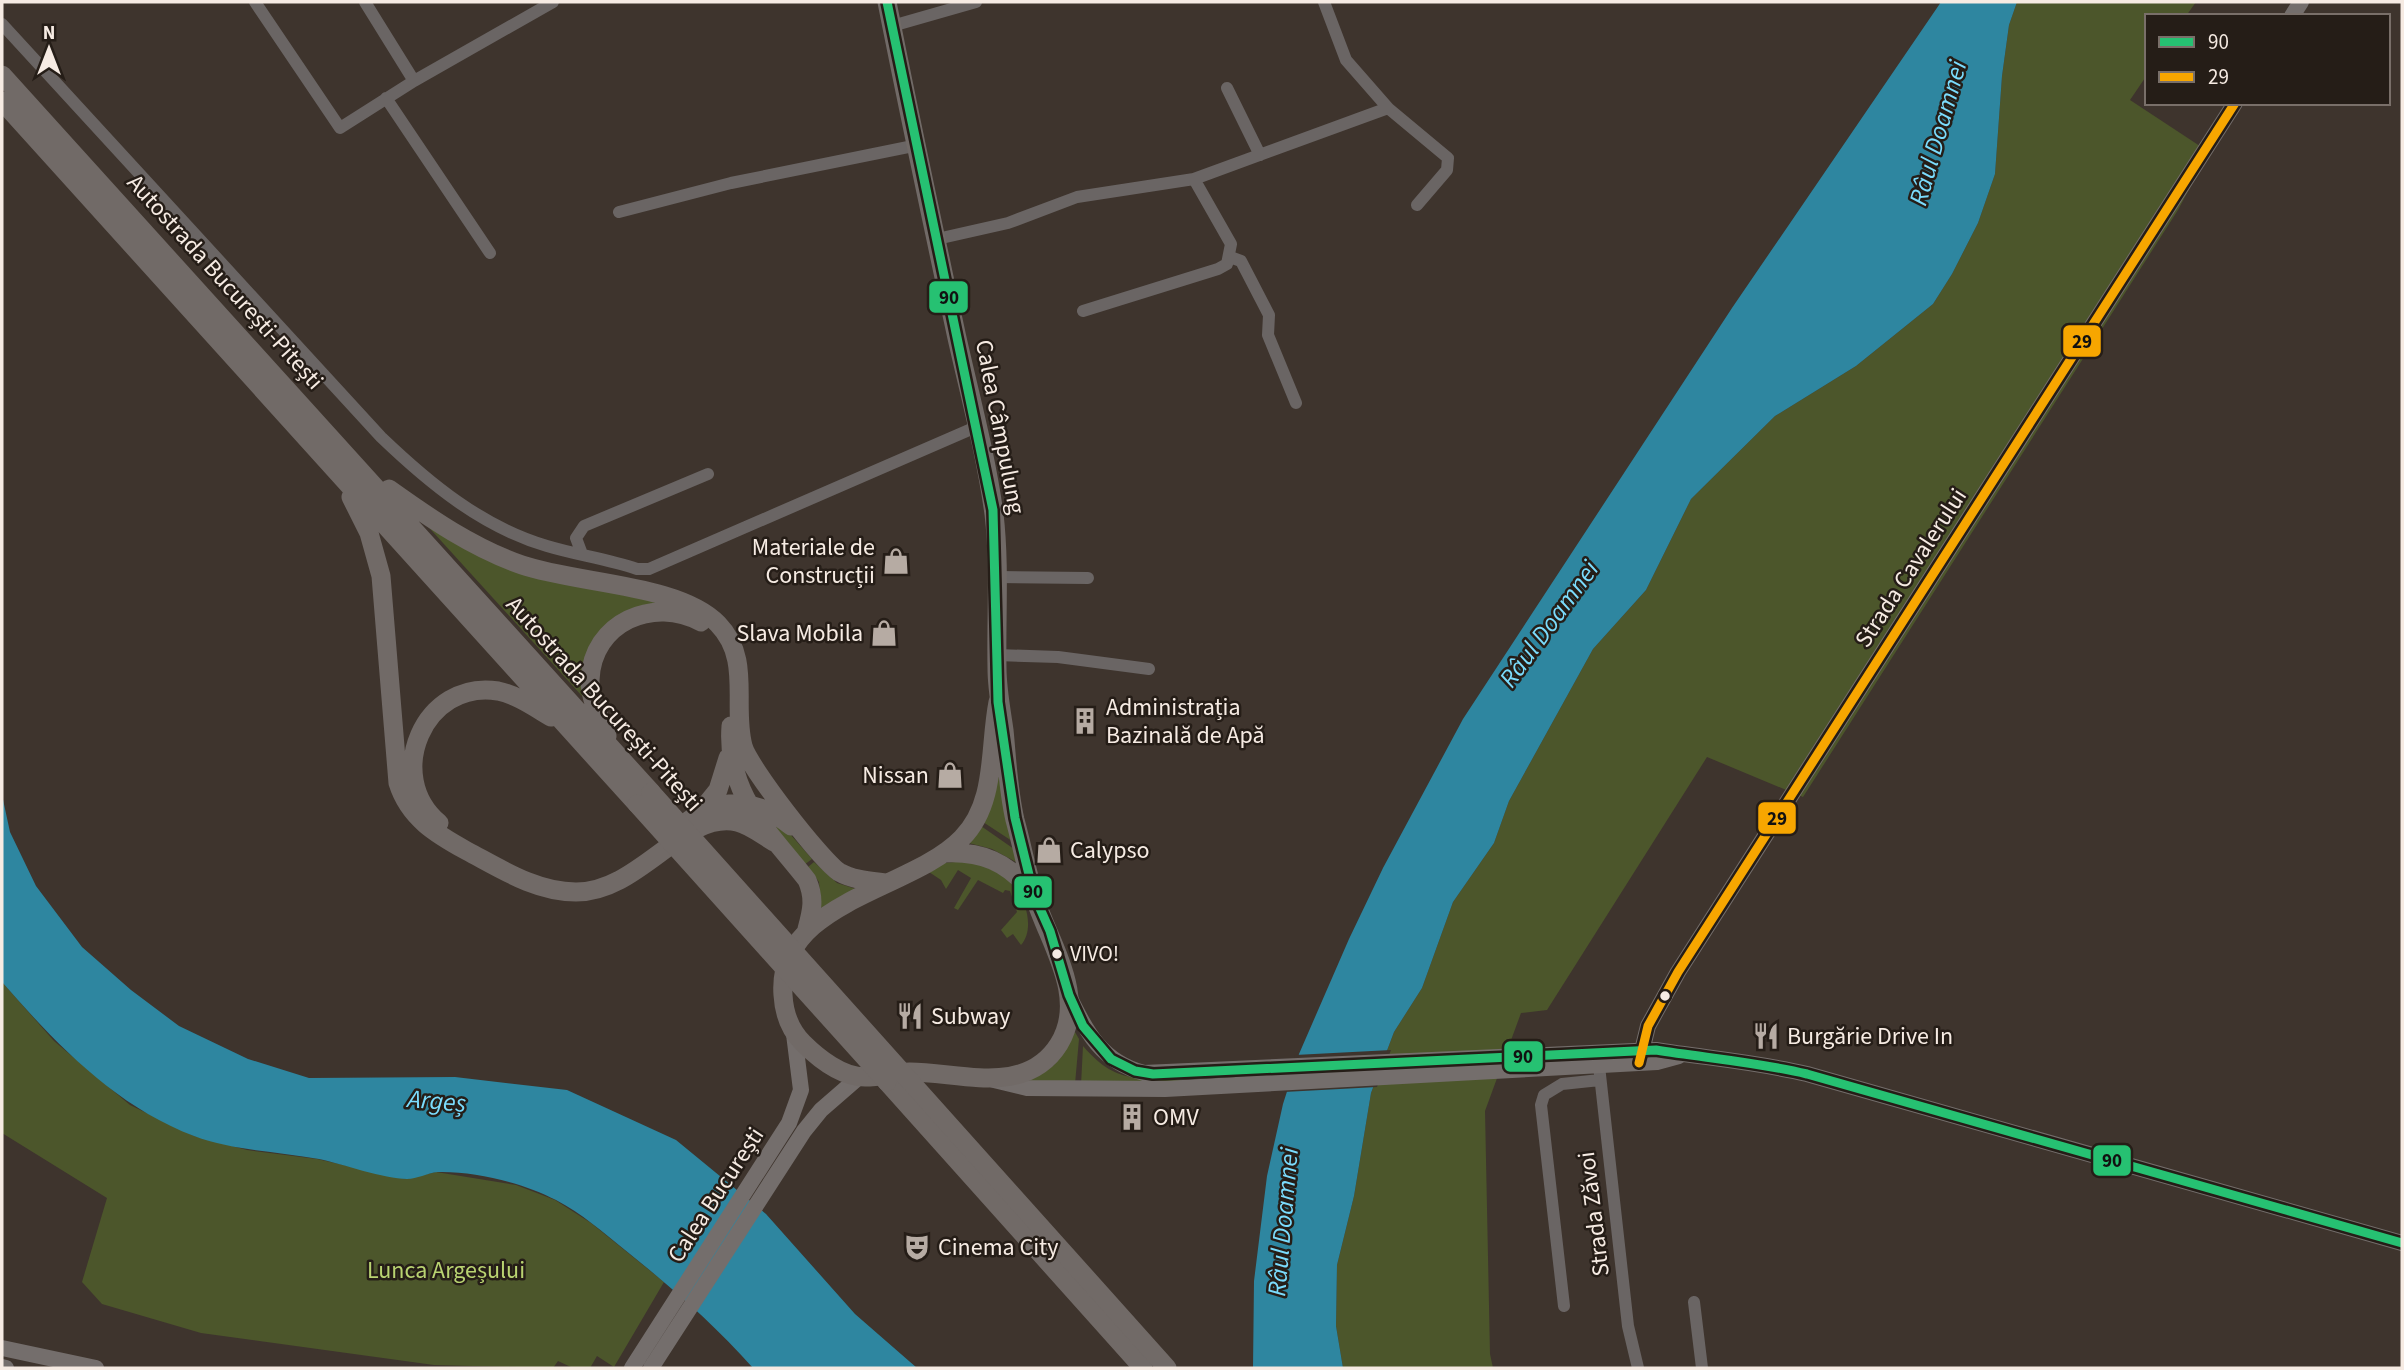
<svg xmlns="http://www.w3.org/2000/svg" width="2404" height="1370" font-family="'Source Sans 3',sans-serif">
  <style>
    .green { fill: #4c562b }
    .water { fill: #2e86a0 }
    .pier { fill: #3e342d }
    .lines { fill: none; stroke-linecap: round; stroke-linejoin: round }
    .minor { stroke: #6a6564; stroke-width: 12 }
    .major { stroke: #746e6c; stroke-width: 16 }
    .highway { stroke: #716a67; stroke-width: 19 }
    .highway-bridge { stroke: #716a67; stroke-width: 19 }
    .bus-1-casing { stroke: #251d17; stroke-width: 14 }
    .bus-2-casing { stroke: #251d17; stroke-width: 14 }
    .bus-1 { stroke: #26c172; stroke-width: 9 }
    .bus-2 { stroke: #f7a600; stroke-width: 9 }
    .bus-dot { fill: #f6ebe3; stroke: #251d17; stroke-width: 2.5 }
    .labels { text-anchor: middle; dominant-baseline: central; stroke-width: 5; stroke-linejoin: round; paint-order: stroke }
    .bus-label { font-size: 22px; fill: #f6ebe3; stroke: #251d17; text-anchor: start }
    .street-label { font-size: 24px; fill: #f6ebe3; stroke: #251d17 }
    .poi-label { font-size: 24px; fill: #f6ebe3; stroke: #251d17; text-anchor: start }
    .park-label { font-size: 24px; fill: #b9d371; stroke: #251d17 }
    .water-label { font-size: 26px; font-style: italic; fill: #7bdcfd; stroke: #251d17 }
    .line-badge { stroke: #251d17; stroke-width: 2.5 }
    .pale-badge-label { font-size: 19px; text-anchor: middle; font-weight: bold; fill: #111 }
  </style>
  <rect width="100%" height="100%" fill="#3e342d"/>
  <path class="green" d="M2017,2h179l-10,14h-39v59l-17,25 79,52 -31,58 -375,587 -96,-40 -160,253 -26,3 -36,98 5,243 3,14h-150l-7,-42 1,-61 17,-69 17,-103 23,-61 28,-44 31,-86 41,-59 15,-42 84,-152 53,-59 45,-91 84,-83 81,-50 77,-62 19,-30 26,-51 17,-49 7,-98 7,-51z
    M423,521l39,20 220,64 -78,26 -13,75z
    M998,774l14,67 -29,-19z
    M765,816l25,18 22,25 -8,6z
    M981,826l33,23 2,13 -24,-13 -27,-7z
    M967,861c15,5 29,8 41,19 17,14 28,48 13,65l-8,-11 -6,4 -6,-8 16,-18 -7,-21 -5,-1 -2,3 -25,-13 -20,30 -4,-2 17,-30 -13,-8 -12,19 -5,-9 -12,-8 15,-9z
    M814,862l23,21 19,6 -35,19 -2,-26 -11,-15z
    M2,982l52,59 76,64 64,31 53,14 70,9 89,20 30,-7 80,13 39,15 36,23 73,59 -50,85 -17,-11 -7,12h-17l-15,-7 -5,7 -119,-3 -233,-32 -99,-29 -20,-22 25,-84 -105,-65z
    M1075,1032l4,7 -4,45 -49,-1 28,-18z
    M1083,1046c38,44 58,27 106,35l-108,4z"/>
  <path class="water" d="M1941,2h76l-8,23 -7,51 -7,98 -17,49 -26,51 -19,30 -77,62 -81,50 -84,83 -45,91 -53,59 -84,152 -15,42 -41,59 -31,86 -28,44 -23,61 -17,103 -17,69 -1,61 7,42h-90l1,-87 13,-105 16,-72 16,-50 50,-115 34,-71 80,-149 269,-411z
    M2,795l8,37 26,54 46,61 49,43 48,36 69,33 61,19 146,-1 112,13 109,50 90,74 89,100 62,54h-164c-39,-44 -83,-82 -128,-118 -22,-18 -44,-37 -69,-50 -33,-17 -81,-29 -118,-28 -11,1 -21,7 -31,7 -23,0 -64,-15 -88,-20 -42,-8 -85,-8 -125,-23 -79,-30 -138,-92 -192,-154z"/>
  <path class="pier" d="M1391,1050l-14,37 -93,5 11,-37z"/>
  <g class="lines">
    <path class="minor" d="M255,2l85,126 74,-47 139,-79
      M365,2l49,79
      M1324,2l22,58 42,48 60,50 -1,12 -30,35
      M2,24l379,413c48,46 101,90 166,109 30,9 60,13 90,23h12l327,-142
      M892,26l84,-24
      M1227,88l33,67
      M386,98l104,155
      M619,212l112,-29 187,-38
      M937,239l71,-16 69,-26 117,-18 194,-71
      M1230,257l11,4 28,54 -1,20 28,68
      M1083,311l135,-42 9,-5 4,-20 -37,-65
      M582,554l-6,-16 8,-12 124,-52
      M997,577l91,1
      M997,655l61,2 91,12
      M1598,1057l30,269 10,42
      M1694,1302l8,66
      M1564,1306l-23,-201 3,-10 18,-11 38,-4"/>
    <path class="major" d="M2292,16l9,-14
      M1069,996c17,36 33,66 75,77l512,-23c50,8 101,12 151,24l595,169
      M1639,1063l9,-37 30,-54 557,-869
      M994,1080l33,8 138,1 492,-27 22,-6
      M2,1348l94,20
      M2,1367l4,1
      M632,1368l157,-245 12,-33 -7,-56
      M651,1368l153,-237 17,-21 38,-33"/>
    <path class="highway" d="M887,2c22,112 46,224 70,336 13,58 29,117 37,176 6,51 2,103 3,154 0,21 4,41 7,62 3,30 4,60 11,90 7,25 12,53 20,78 14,45 53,99 24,146 -33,53 -99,28 -149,28 -16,1 -30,5 -45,5 -23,0 -47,-19 -62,-34 -13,-13 -19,-30 -20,-48 -7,-94 128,-104 179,-157 35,-35 27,-91 36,-136
      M2,75l649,717
      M2,101l635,703
      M389,489c42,30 84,59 133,76 56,19 158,19 196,59 34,35 14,80 25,122 5,20 78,114 96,126 14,8 31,9 47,11
      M351,497l18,36 12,43 17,207c11,35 38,51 69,68 34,18 69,41 109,41 64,0 108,-82 161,-70 13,3 25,13 37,20
      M731,726c-5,69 37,104 76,154 8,18 5,31 0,49
      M607,736c-7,-18 -17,-36 -17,-56 2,-58 64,-84 111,-58
      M701,811l17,-21 10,-32
      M688,821c34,-26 72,-21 103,5
      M439,823c-56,-47 -15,-144 59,-132 19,4 36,16 53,26
      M944,853c38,-2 63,9 87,38
      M887,1082l256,286"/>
    <path class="highway-bridge" d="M651,792l516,576
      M637,804l250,278"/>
    <defs>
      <path id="bus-1" d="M887,2l106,508 5,192 17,116 19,77 16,36 19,64 14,31 28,33 24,12 18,3 503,-24c50,8 101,12 151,24l595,169"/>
      <path id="bus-2" d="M1639,1063l9,-37 30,-54 557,-869"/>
    </defs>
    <use href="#bus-1" class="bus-1-casing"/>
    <use href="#bus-2" class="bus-2-casing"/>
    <use href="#bus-1" class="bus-1"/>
    <use href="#bus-2" class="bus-2"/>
  </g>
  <defs>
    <symbol id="shop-bare" viewBox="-9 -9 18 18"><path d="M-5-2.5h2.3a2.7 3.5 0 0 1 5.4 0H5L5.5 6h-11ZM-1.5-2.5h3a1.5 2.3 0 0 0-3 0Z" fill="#b6aba3" stroke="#251d17" stroke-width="2.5" paint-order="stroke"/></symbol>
    <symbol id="building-bare" viewBox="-9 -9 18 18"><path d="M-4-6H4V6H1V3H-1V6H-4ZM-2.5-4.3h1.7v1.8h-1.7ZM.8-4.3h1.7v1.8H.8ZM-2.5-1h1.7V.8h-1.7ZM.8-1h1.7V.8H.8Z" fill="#b6aba3" stroke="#251d17" stroke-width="2.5" paint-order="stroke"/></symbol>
    <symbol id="restaurant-bare" viewBox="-9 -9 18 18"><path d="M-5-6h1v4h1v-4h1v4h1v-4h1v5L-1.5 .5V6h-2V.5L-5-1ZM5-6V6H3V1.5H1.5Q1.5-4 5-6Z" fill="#b6aba3" stroke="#251d17" stroke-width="2.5" paint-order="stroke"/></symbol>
    <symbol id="theatre-bare" viewBox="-9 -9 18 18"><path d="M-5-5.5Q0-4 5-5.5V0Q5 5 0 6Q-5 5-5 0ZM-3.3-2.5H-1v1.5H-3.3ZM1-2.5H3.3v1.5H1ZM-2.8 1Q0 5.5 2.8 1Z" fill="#b6aba3" stroke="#251d17" stroke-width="2.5" paint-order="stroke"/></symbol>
  </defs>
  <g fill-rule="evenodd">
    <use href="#shop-bare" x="877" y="542" width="38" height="38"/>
    <use href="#shop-bare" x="865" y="614" width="38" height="38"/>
    <use href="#building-bare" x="1066" y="702" width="38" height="38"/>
    <use href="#shop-bare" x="931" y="756" width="38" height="38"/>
    <use href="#shop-bare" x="1030" y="831" width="38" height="38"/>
    <use href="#restaurant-bare" x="891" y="997" width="38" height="38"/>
    <use href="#restaurant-bare" x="1747" y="1017" width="38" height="38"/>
    <use href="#building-bare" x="1113" y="1098" width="38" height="38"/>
    <use href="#theatre-bare" x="898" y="1228" width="38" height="38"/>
  </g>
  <g class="bus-dot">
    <circle cx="1057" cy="954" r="6"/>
    <circle cx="1665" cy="996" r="6"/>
  </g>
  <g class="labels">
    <g class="bus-label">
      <text x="1070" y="954">VIVO!</text>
    </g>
    <g class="street-label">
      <text transform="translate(225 282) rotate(48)">Autostrada București-Pitești</text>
      <text transform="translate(1000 427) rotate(79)">Calea Câmpulung</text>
      <text transform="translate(1911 568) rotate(-57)">Strada Cavalerului</text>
      <text transform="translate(604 704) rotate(48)">Autostrada București-Pitești</text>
      <text transform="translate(716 1195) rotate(-57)">Calea București</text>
      <text transform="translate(1594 1214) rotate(-97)">Strada Zăvoi</text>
    </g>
    <g class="poi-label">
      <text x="875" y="547" text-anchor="end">Materiale de<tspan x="875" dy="28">Construcții</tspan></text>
      <text x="863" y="633" text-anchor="end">Slava Mobila</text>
      <text x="1106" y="707">Administrația<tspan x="1106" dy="28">Bazinală de Apă</tspan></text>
      <text x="929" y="775" text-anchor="end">Nissan</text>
      <text x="1070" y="850">Calypso</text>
      <text x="931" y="1016">Subway</text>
      <text x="1787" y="1036">Burgărie Drive In</text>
      <text x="1153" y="1117">OMV</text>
      <text x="938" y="1247">Cinema City</text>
    </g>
    <g class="park-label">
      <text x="446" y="1270">Lunca Argeșului</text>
    </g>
    <g class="water-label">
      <text transform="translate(1938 133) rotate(-74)">Râul Doamnei</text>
      <text transform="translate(1549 624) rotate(-54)">Râul Doamnei</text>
      <text transform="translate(437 1101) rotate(5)">Argeș</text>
      <text transform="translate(1283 1222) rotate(-85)">Râul Doamnei</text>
    </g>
  </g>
  <g class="line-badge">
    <rect x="928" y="280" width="41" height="34" rx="7" fill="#26c172"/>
    <rect x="2062" y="324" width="40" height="34" rx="7" fill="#f7a600"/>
    <rect x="1757" y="801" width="40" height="34" rx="7" fill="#f7a600"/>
    <rect x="1013" y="875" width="40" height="34" rx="7" fill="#26c172"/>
    <rect x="1503" y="1040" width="41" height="33" rx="7" fill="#26c172"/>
    <rect x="2092" y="1144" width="40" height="33" rx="7" fill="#26c172"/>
  </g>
  <g class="pale-badge-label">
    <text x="949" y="304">90</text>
    <text x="2082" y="348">29</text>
    <text x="1777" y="825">29</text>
    <text x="1033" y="898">90</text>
    <text x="1523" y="1063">90</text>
    <text x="2112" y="1167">90</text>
  </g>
  <rect width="2404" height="1370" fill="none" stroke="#f6ebe3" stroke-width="7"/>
  <rect x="2145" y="14" width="245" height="91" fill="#251d17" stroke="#796f69" stroke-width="2"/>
  <rect x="2159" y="37" width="35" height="10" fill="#26c172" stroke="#796f69" stroke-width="2"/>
  <text x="2208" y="49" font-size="21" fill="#f6ebe3">90</text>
  <rect x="2159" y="72" width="35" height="10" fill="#f7a600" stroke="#796f69" stroke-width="2"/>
  <text x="2208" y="84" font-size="21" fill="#f6ebe3">29</text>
  <g transform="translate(49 49)" stroke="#251d17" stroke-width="5" paint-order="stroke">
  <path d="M0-5L12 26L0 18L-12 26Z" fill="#f6ebe3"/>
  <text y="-10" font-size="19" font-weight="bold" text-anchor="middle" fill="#f6ebe3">N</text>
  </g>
</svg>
